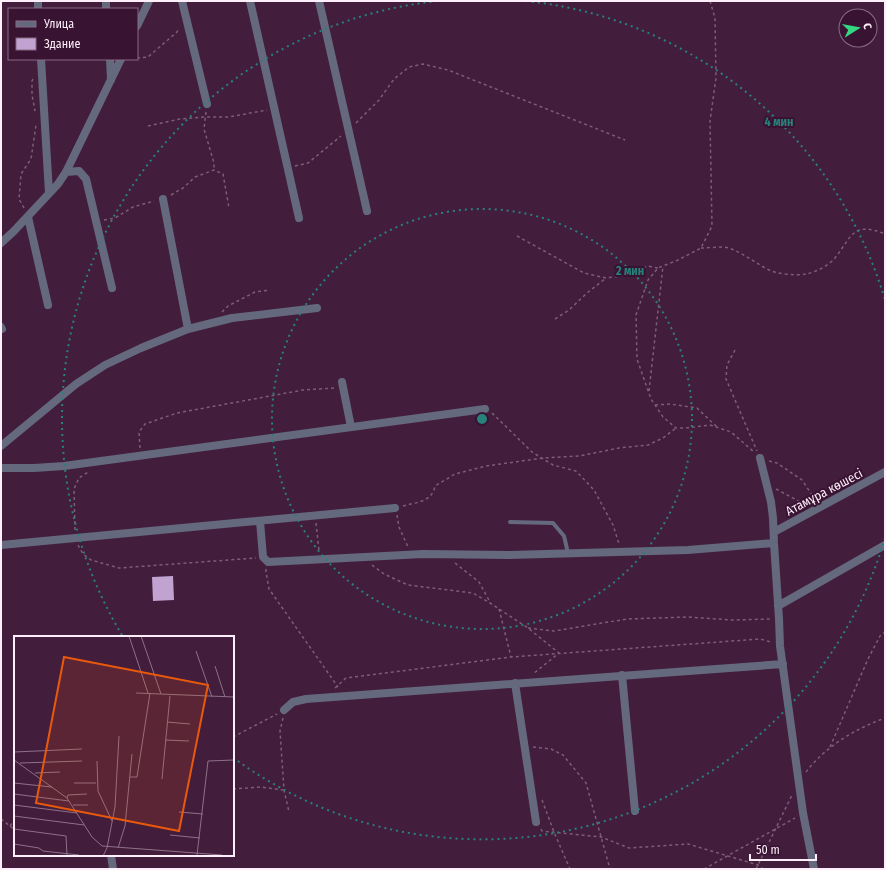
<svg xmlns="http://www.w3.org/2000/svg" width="886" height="870" font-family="'Fira Sans Condensed',sans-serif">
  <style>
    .building { fill: #c1a2d1 }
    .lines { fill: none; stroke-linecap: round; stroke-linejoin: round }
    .path { stroke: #7d5e77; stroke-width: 1.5; stroke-dasharray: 3 3; stroke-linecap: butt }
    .lane { stroke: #64697e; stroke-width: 4 }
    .street { stroke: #64697e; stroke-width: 8 }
    .ring { fill: none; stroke: #27827c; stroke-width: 2; stroke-dasharray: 2 4 }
    .labels { text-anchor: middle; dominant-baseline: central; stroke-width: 4; stroke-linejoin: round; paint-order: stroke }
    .street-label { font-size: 13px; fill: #feeffa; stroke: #381332 }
    .inset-road { fill: none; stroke: #8e7188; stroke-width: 1 }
    .view { fill: #e8590c; fill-opacity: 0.15; stroke: #e8590c; stroke-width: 2 }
    .inset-edge { fill: none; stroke: #feeffa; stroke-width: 2 }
    .centre { fill: #27827c; stroke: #381332; stroke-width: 2 }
    .ring-label { font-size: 12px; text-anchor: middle; font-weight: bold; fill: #27827c; stroke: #381332; stroke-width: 4; stroke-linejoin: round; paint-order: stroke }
  </style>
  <rect width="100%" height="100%" fill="#431d3c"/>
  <path class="building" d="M173,576l1,24 -21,1 -1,-24z"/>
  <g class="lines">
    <path class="path" d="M710,1l5,17 1,60 -6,43 2,105 -11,22 -23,12 -20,8 -10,12 -12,35 1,44 14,40 12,18 13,11h10l24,-3 21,7 23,20
      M137,58l11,-1 29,-25 2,-4
      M33,79l-1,2v14l3,16
      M206,112l-2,17 10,34v7
      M356,123l23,-23 15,-21 15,-12 14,-3 25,6 177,70
      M148,126l32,-7 25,-2h24l38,-7
      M295,166l13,-3 33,-27
      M171,195l12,-7 12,-11 19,-7 9,4 6,34
      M24,208l-5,-9 2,-25 10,-15 5,-34
      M104,220l11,-2 18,-11 21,-6
      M517,236l67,37 22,5 15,-2 27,-10 10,2
      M701,248c9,0 20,-2 28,0 14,5 25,14 38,21 9,5 28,7 39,5 10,-2 22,-8 29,-16 17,-22 18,-37 50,-24
      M222,312l6,-6 27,-14 15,-2
      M555,319l14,-9 18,-17 19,-15
      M735,350l-8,15 -1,14 31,72
      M649,391l14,-125
      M655,405l15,-1 27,4 20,19
      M492,413l40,39 21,13 23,6 18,19 19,35 6,19
      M140,448l-1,-16 6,-8 32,-11 126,-23 32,-2
      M769,461l8,2 25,17 10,15 1,7
      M776,489l30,16
      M403,506c14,-4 29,-4 32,-20l20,-12 31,-8 57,-8 36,-2 40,-8 29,-3 15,-7 13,-10
      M397,515l2,12 9,20
      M316,523l3,28
      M75,530l-1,-41 5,-11 9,-6
      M78,545l5,9 8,6 28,8 137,-10
      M455,563l24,19 11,20
      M372,565l12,9 24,11 65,8 17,10 38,25 31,25 -26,21
      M266,569v3l3,17 69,98
      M499,609l12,48
      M528,628l26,3 73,-12 60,-2 45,3 39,-1
      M335,688l11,-10 165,-21 249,-18 11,3
      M283,718l-3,13 4,59 5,22
      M233,737l44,-23
      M533,747l18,2 12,6 23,28 24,86
      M830,747l38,-88 12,-23 5,-4
      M806,772c20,-26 49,-43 79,-54
      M233,789l28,-2 22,3
      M542,800l12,32 16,37
      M1,819l14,11
      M10,826l5,-7
      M541,829l1,2 59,6 28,11 59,-4 70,21 5,4
      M704,869l91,-51
      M756,869l36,-74"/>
    <path class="lane" d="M510,522l43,1 11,13 4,17"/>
    <path class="street" d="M38,1v8
      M106,1v8
      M182,1l25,103
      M250,1l49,217
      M319,1l48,210
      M137,26l12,-25
      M41,59l8,134
      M110,59l1,21
      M66,172l13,-1 7,8 26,109
      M163,199l25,130
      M28,217l20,88
      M1,243l13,-12 44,-47 8,-12 55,-113
      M1,327l1,2
      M342,382l9,45
      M1,446l75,-62 29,-19 36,-17 47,-19 44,-11 85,-10
      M760,458l11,44 2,16 1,25 5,76 1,27 23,167 11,56
      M1,468h33l30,-2 421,-57
      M260,521l3,36 5,5 155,-8 87,1 178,-5 86,-7
      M774,532l111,-60
      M1,545l394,-37
      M778,606l107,-61
      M622,675l13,136
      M515,683l21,139
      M284,710l9,-8 13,-3 477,-35
      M111,855l2,14"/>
  </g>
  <g class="ring">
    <circle cx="482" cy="419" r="210"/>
    <path d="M885 538A420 420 0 0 1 235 759M122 635A420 420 0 0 1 438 1M526 1A420 420 0 0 1 885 300"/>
  </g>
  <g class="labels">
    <g class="street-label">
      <text transform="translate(824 492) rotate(-28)">Атамұра көшесі</text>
    </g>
  </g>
  <g transform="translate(14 636)">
    <rect width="220" height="220" fill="#431d3c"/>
    <path class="inset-road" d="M115,0l19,57M127,0l20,58M200,0h19M182,15l16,46M201,30l10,31M122,57l98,4M153,86l23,2M151,104l24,1M0,116l68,-3M0,124l53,38 25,39 10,9 120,9M83,125l1,30 14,30M6,127l62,-2M21,137l25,-1M116,141h7l13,-84M148,143l8,-83M0,147l38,4M60,147h22M0,158l55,7M53,162l1,-3 19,-1M0,169l63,8M59,169h15M165,176l24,2M0,180l70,9M0,193l52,7 1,20M156,199l30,3M0,208l25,4 4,3 36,4M104,212l7,-22 7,-72M183,219l11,-94 26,-1M89,220l4,-8 8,-41 4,-71"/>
    <path class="view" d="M50,21l144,28 -29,146 -143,-28z"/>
    <rect width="220" height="220" class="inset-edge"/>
  </g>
  <circle cx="482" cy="419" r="6" class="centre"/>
  <g class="ring-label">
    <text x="779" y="126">4 мин</text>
    <text x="630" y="275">2 мин</text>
  </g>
  <rect width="886" height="870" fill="none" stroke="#feeffa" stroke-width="4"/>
  <rect x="8" y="8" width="130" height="52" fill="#381332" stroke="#876b82"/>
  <rect x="16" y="21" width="20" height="6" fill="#64697e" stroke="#876b82"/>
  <text x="44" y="28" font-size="12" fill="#feeffa">Улица</text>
  <rect x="16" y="38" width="20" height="12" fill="#c1a2d1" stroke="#876b82"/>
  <text x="44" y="48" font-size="12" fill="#feeffa">Здание</text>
  <g transform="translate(858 28) rotate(79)"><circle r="19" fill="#381332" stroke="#876b82"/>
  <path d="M0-3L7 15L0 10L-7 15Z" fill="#34d881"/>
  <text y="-6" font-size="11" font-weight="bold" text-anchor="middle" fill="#feeffa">С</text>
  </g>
  <path d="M750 854v6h66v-6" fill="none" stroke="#feeffa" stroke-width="2"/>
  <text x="756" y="854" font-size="12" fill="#feeffa" stroke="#381332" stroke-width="3" paint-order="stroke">50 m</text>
</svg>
